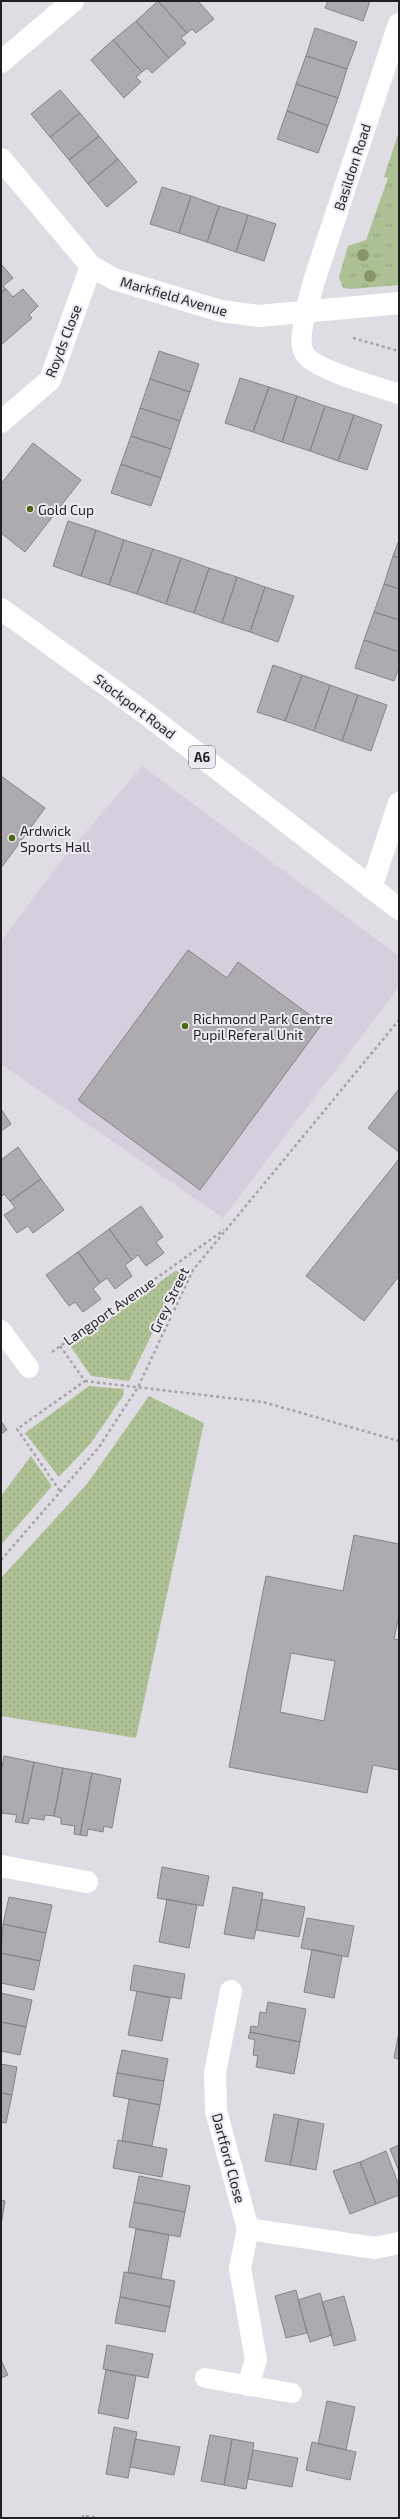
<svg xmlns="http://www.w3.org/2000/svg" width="400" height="2519" font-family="'Exo 2',sans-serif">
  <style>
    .built { fill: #d5cfdd }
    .grass { fill: url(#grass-dots) }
    .park { fill: url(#park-tufts) }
    .building { fill: #adaab0; stroke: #868389; fill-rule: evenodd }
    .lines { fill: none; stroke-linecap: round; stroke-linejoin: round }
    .path { stroke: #a6a3a9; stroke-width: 2.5; stroke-dasharray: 3 3; stroke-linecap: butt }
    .lane { stroke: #fff; stroke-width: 20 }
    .street { stroke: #fff; stroke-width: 22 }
    .highway { stroke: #fff; stroke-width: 22 }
    .tree { fill: #899566 }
    .poi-dot { fill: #4d6718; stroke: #ede9f1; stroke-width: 1.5 }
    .labels { text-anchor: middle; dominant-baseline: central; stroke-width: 4; stroke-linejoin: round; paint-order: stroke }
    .shield { fill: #ede9f1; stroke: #5e5c5f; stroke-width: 1 }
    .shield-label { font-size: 13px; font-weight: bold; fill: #201f21 }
    .street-label { font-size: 14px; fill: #201f21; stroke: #ede9f1 }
    .poi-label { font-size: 14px; fill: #201f21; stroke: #ede9f1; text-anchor: start }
  </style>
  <defs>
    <pattern id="grass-dots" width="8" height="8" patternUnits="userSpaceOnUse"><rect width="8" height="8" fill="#aec194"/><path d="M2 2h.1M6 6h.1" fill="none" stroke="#95a57f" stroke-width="1.8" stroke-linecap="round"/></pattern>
    <pattern id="park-tufts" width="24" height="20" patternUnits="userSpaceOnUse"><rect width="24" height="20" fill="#aec194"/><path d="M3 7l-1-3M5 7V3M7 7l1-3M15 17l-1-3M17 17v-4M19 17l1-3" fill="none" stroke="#95a57f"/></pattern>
  </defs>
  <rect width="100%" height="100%" fill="#e0dce3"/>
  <path class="built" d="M142,766l257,190v31l-176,231 -222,-154v-123l55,-74z"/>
  <path class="grass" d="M175,1271l7,1 -53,109 -38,-5 -20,-29z
    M89,1386l35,3 -1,7 -32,47 -32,34 -34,-44z
    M149,1396l55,27 -68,315 -135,-22v-138l86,-94z
    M31,1456l21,30 -51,59v-49z"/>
  <path class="park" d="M399,131v154l-48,4 -8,-1 -4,-11 9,-31 18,-6 22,-62 -4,-1z"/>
  <path class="building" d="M158,1l29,32 -6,5 5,5 -17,15 -33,-37z
    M158,1h40l16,18 -18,14 -4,-4 -5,4z
    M328,1h42l-7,20 -38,-13z
    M136,21l33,37 -17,15 -5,-5 -5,4 -29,-32z
    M315,28l42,14 -10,27 -41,-13z
    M113,40l29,32 -6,5 5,5 -17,16 -33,-38z
    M306,56l41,13 -9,29 -42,-14z
    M296,84l42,14 -10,28 -41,-15z
    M60,90l20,23 -30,24 -19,-23z
    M287,111l41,15 -10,27 -41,-14z
    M80,113l19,23 -30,24 -19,-23z
    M99,136l19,23 -30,25 -19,-24z
    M118,159l19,23 -30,25 -19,-23z
    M162,187l29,9 -12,37 -29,-9z
    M191,196l28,10 -12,36 -28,-9z
    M219,206l29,9 -12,37 -29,-10z
    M248,215l28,9 -12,37 -28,-9z
    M1,264l12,14 -10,8 3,3 -5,4z
    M6,289l7,8 10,-8 15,17 -9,9 3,3 -31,27v-52z
    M159,351l40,13 -9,28 -40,-13z
    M240,378l29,9 -16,45 -28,-9z
    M150,379l40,13 -10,29 -40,-13z
    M269,387l28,9 -15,46 -29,-10z
    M297,396l28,10 -15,45 -28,-9z
    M325,406l29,9 -16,46 -28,-10z
    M140,408l40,13 -9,28 -40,-13z
    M354,415l28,10 -15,45 -29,-9z
    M131,436l40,13 -10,29 -40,-14z
    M33,443l48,37 -56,72 -24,-19v-49z
    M121,464l40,14 -10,28 -40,-13z
    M68,521l28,9 -15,46 -28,-10z
    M96,530l28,10 -15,45 -28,-9z
    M124,540l29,9 -16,45 -28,-9z
    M399,540v18l-6,-2z
    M153,549l28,9 -15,46 -29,-10z
    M393,556l6,2v31l-15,-5z
    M181,558l28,10 -15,45 -28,-9z
    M209,568l28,9 -15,46 -28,-10z
    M237,577l28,10 -15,45 -28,-9z
    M384,584l15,5v31l-25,-8z
    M265,587l29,9 -16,46 -28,-10z
    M374,612l25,8v32l-35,-12z
    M364,640l35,12v15l-5,14 -39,-13z
    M273,665l29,10 -17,46 -28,-9z
    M302,675l28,10 -16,46 -29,-10z
    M330,685l28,10 -16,46 -28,-10z
    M358,695l29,10 -16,46 -29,-10z
    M1,776l44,32 -44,60z
    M188,950l39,28 11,-16 84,62 -122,166 -122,-90z
    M399,1089v63l-31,-24z
    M1,1109l10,15 -10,7z
    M18,1147l23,32 -31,22 -6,-7 -3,3v-37z
    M399,1159v117l-35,45 -58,-45z
    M41,1179l23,31 -31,23 -5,-7 -11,7 -13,-18 11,-7 -5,-7z
    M141,1206l22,31 -7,5 8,11 -18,13 -8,-11 -6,5 -23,-31z
    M109,1229l23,31 -7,5 7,11 -17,13 -8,-11 -7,5 -22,-31z
    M78,1252l22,31 -7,6 8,10 -18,13 -8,-10 -6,4 -23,-31z
    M1,1421l6,9 -6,4z
    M354,1535l45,9v71l-5,24 5,1v130l-26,-5 -6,28 -138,-26 37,-191 77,15zM291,1653l44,8 -11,60 -44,-9z
    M4,1756l30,6 -12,61 -7,-1 2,-7 -15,-2 -1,-39z
    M34,1762l29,6 -9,48 -9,-1 -1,5 -14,-2 -2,6 -6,-1z
    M63,1768l29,5 -12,62 -6,-1 1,-8 -14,-2v-6l-7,-2z
    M92,1773l29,6 -9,49 -8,-2 -1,6 -15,-3 -1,7 -7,-1z
    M162,1867l47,9 -6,30 -46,-8z
    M233,1887l30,6 -9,46 -30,-5z
    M9,1897l43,8 -6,28 -43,-9z
    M167,1899l30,6 -8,43 -30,-6z
    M262,1899l43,8 -6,30 -43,-7z
    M307,1918l47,8 -6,31 -47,-9z
    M3,1924l43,9 -6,28 -39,-8z
    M312,1949l30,7 -8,42 -30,-6z
    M1,1953l39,8 -6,29 -33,-7z
    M134,1965l51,9 -4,25 -51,-9z
    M137,1991l33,7 -8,43 -34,-6z
    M1,1993l31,7 -6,27 -25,-5z
    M268,2002l38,7 -6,33 -50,-10 1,-6 7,1 2,-15 6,1z
    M1,2022l25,5 -6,28 -19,-4z
    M250,2032l50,10 -6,32 -38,-7 2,-11 -5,-1 2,-15 -7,-2z
    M399,2032v27l-5,-1z
    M122,2050l46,9 -4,22 -47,-8z
    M1,2064l16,3 -5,28 -11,-2z
    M117,2073l47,8 -4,24 -47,-9z
    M1,2093l11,2 -6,28 -5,-1z
    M129,2099l31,6 -8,41 -30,-5z
    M274,2114l25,5 -9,46 -25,-4z
    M299,2119l25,5 -8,46 -26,-5z
    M118,2140l49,9 -5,28 -49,-9z
    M399,2145v26l-9,-22z
    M386,2151l13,35v9l-23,9 -16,-42z
    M360,2162l16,42 -26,10 -17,-43z
    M139,2176l51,10 -5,26 -51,-10z
    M1,2200l4,1 -4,24z
    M134,2202l51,10 -5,25 -51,-10z
    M136,2229l33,6 -8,44 -33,-7z
    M124,2272l51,9 -5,26 -50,-10z
    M296,2290l11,43 -21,5 -11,-42z
    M320,2293l12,42 -22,7 -12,-42z
    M344,2296l12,44 -22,6 -12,-44z
    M120,2297l50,10 -5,25 -50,-9z
    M107,2345l46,9 -5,24 -45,-9z
    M1,2360l7,15 -7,3z
    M106,2370l30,6 -8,43 -30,-6z
    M327,2401l28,6 -9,43 -28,-6z
    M114,2427l23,5 -9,46 -22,-4z
    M210,2435l22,4 -8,46 -23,-4z
    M135,2439l45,8 -6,28 -44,-8z
    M232,2439l22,4 -8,46 -22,-4z
    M312,2442l44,10 -6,28 -44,-10z
    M253,2450l45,8 -6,29 -44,-8z"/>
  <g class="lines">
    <path class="path" d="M353,338l46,13
      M60,1346l25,35 -68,48 43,62
      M52,1352l172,-122
      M85,1381l178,21 136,39
      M1,1560l98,-113 39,-60 55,-117 206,-250
      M83,2518v-3l14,3"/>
    <path class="lane" d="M306,311c-2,12 -8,30 -2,42 9,17 75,34 95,41
      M1,1330l28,38
      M205,2378l87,15"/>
    <path class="street" d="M1,62l72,-61
      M1,159l90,107 23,13 107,32 38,5 140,-13
      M306,311l8,-30 85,-257
      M1,422l49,-42 41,-114
      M371,888l28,-85
      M1,1866l86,16
      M231,1991l-16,82 1,38 32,118
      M248,2385l8,-25 -16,-92 8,-39 127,19 24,-5"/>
    <path class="highway" d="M1,609l140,101 258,199"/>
  </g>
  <g class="tree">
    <circle cx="363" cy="255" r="6"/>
    <circle cx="370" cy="276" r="6"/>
  </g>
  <g class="poi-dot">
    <circle cx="30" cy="509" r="4"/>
    <circle cx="12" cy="838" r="4"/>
    <circle cx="185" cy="1026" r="4"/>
  </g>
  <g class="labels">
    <rect class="shield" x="189" y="746" width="26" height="22" rx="3"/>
    <g class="shield-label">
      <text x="202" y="757">A6</text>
    </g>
    <g class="street-label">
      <text transform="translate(352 167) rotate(-72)">Basildon Road</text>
      <text transform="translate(174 296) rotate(16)">Markfield Avenue</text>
      <text transform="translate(63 341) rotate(-69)">Royds Close</text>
      <text transform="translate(135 706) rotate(37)">Stockport Road</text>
      <text transform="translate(169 1300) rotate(-64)">Grey Street</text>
      <text transform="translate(109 1311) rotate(-35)">Langport Avenue</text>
      <text transform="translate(229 2158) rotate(75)">Dartford Close</text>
    </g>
    <g class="poi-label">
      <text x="38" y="509">Gold Cup</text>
      <text x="20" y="830">Ardwick<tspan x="20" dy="16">Sports Hall</tspan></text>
      <text x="193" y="1018">Richmond Park Centre<tspan x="193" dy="16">Pupil Referal Unit</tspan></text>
    </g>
  </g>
  <rect width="400" height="2519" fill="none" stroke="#201f21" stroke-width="4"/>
</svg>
